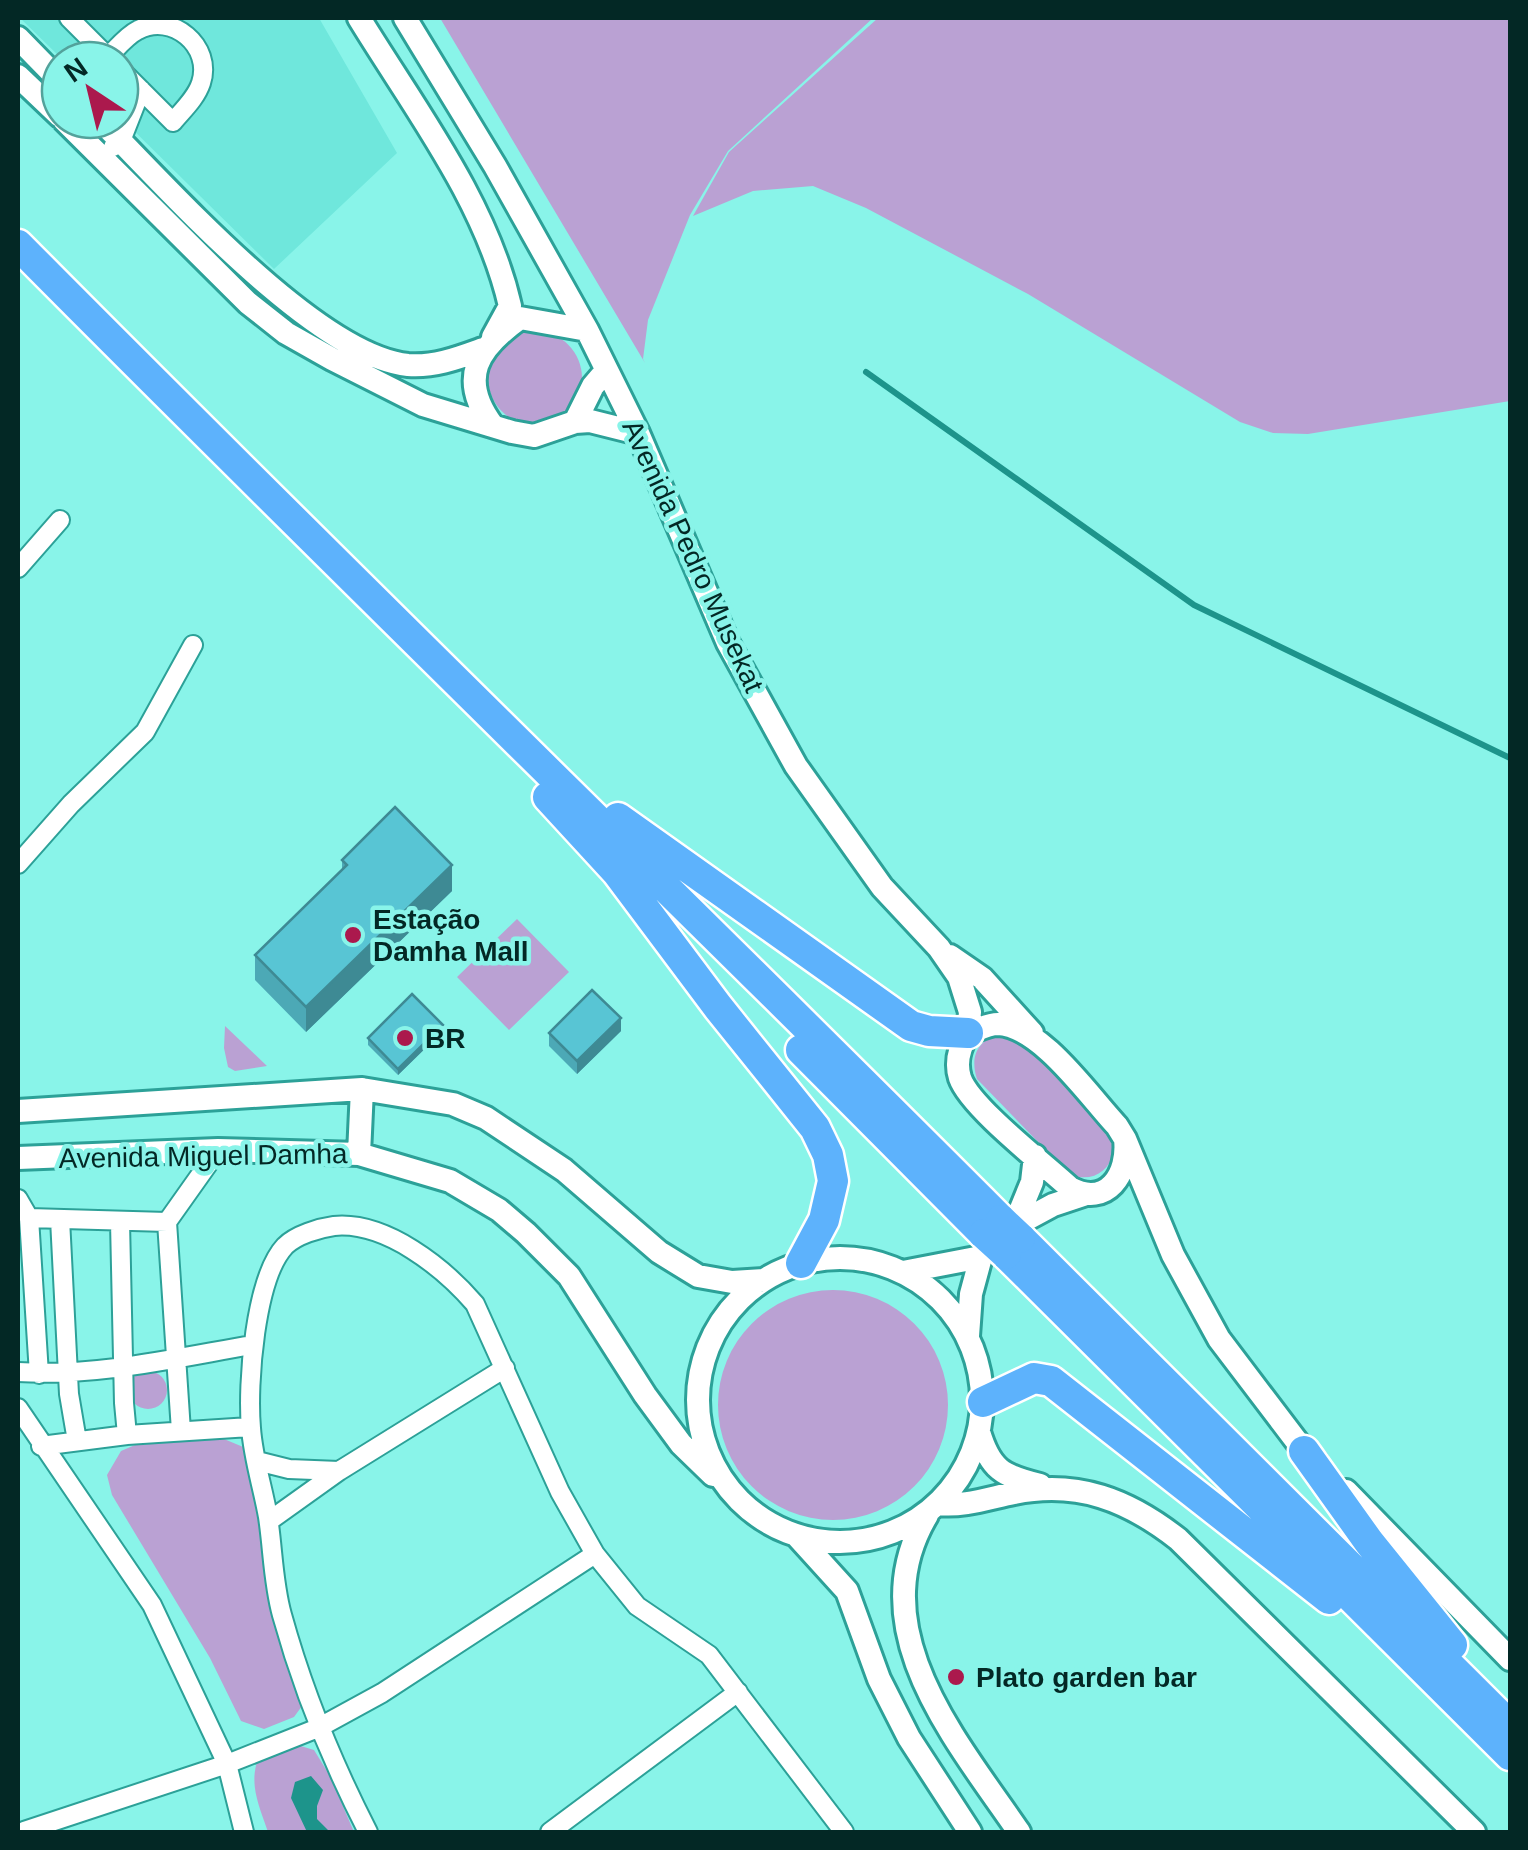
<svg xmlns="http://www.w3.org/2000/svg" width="1528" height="1850" font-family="Arial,sans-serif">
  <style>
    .built { fill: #6fe7dc }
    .green { fill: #baa1d3 }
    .water { fill: #1d948b }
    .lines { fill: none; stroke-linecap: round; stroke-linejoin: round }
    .stream { stroke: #1d948b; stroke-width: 6 }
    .street-casing { stroke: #2ca198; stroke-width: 22 }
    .secondary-casing { stroke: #2ca198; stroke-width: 28 }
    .highway-casing { stroke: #fff; stroke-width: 35 }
    .street { stroke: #fff; stroke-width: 18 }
    .secondary { stroke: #fff; stroke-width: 22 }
    .highway { stroke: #5db2fc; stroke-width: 30 }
    .highway-bridge-casing { stroke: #fff; stroke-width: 35; stroke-linecap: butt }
    .highway-bridge { stroke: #5db2fc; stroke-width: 30 }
    .wall { fill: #4ca9b6 }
    .shaded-wall { fill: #3e8a94 }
    .building { fill: #58c5d4; stroke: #3e8a94; stroke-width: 2.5 }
    .poi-dot { fill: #ab194d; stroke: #89f4e9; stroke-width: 4 }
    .labels { text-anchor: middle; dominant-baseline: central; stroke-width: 9; stroke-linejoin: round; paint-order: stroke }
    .street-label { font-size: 28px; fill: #032825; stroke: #89f4e9 }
    .poi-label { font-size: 28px; font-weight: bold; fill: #032825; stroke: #89f4e9; text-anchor: start }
  </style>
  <rect width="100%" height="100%" fill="#89f4e9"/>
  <path class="built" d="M20,18h299l78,135 -123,116 -154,-152v-57h-57z"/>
  <path class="green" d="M440,18h433l-145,133 -38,64 -42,105 -5,39 2,4z
    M878,18h632v383l-202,33 -35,-1 -33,-11 -212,-128 -162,-86 -53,-22 -60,5 -60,25 36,-64z
    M488 378a47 47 0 1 1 94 0a47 47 0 1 1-94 0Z
    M517,919l52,53 -60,58 -52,-53z
    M225,1026l42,40 -32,5 -7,-4 -4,-19z
    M1005,1034l15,5 89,94 5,19c-6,21 -22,30 -44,23l-93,-96c-8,-24 2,-42 28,-45z
    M718 1405a115 115 0 1 1 230 0a115 115 0 1 1-230 0Z
    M129 1390a19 19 0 1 1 38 0a19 19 0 1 1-38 0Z
    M224,1439l24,10 27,166 27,91 -8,11 -30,12 -23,-8 -31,-63 -98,-163 -5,-20 14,-24 14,-6z
    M294,1744l20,6 16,26 24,56h-86c-9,-27 -20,-48 -9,-76z"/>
  <path class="water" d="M311,1776l12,14 -6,16v13l13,13h-23l-16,-34 4,-16z"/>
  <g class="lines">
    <path class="stream" d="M866,372l328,233 316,153"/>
    <defs>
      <path id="street" d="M69,18l42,42
        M108,57c9,-9 18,-21 30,-27 34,-18 75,16 63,53 -5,15 -18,27 -28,39l-53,-53
        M113,147l8,-6 20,-51
        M18,568l42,-48
        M18,864l53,-60 74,-72 48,-87
        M18,1199l11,19 138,4 51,-72
        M29,1218l10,156
        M60,1219l9,175 8,47
        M120,1222l4,181 3,32
        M167,1222l14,209
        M18,1372c77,5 158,-14 234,-27
        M18,1408l134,197 75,159 17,68
        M41,1446l86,-11 123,-8
        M257,1461l32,8 50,2
        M269,1521l70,-50 166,-103
        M24,1831l203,-67 91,-36 64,-35 213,-139
        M368,1832c-36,-70 -65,-141 -86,-217 -9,-32 -9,-65 -14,-98 -5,-29 -15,-59 -17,-89 -4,-44 4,-150 34,-182 11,-11 34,-18 49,-20 52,-5 110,42 141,78l85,188 35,62 42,52 72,49 135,177
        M550,1832l188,-140"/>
      <path id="secondary" d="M359,18c55,90 127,183 151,288l-17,31
        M405,18l90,148 92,164 51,103 90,210 68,123 86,121 57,61 20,29 11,35 -2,21
        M18,38l42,43
        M18,76l42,40
        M64,120l184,183 38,30 46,26 91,46 89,27 22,4 41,-14 15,-1 48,12
        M100,120c66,66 216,236 308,245 27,2 50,-7 75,-16
        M575,422l18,-36 12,-14
        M493,426c-36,-48 -15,-78 27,-108l67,12
        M950,956l32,22 50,55
        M18,1111l344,-22 91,15 33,14 78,52 95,82 39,24 34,6 32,-2
        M1125,1139c4,35 -18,69 -55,49 -26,-24 -100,-81 -110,-110 -5,-16 -1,-30 8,-45 9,-3 20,-9 30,-9 43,2 90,71 119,102l8,13 48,116 46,84 85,112 12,11
        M359,1154l3,-65
        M18,1158l200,-8 141,4 91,27 49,29 27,23 43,43 76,119 36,49 32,31
        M1014,1226l18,-44 3,-26
        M698 1400a142 142 0 1 1 284 0a142 142 0 1 1-284 0Z
        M903,1272l78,-15 33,-31 39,-21 30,-10
        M968,1336l3,-42 10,-37
        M979,1432c11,37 23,44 61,53
        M1346,1491l164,168
        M938,1504c25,3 51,-6 76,-11 64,-13 114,7 164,46l296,293
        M927,1515c-68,114 30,226 92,317
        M798,1537l49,54 32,88 30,59 61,94"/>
      <path id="highway" d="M18,245c325,328 657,649 983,975
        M548,797l69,75 101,135 97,121 13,27 5,26 -9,39 -23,43
        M618,818l293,208 18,5 39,2
        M801,1050l183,184
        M1020,1238l490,488
        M1006,1254l504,501
        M983,1402l51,-24 17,3 278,218
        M1304,1451l65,91 83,103"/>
    </defs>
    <use href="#street" class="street-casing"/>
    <use href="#secondary" class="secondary-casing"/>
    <use href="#highway" class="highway-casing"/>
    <use href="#street" class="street"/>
    <use href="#secondary" class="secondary"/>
    <use href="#highway" class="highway"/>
    <defs>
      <path id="highway-bridge" d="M1001,1220l19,18
        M984,1234l22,20"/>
    </defs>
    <use href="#highway-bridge" class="highway-bridge-casing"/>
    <use href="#highway-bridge" class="highway-bridge"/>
  </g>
  <path class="wall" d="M342,860l110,31 -146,141 -51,-52v-25l87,-85z
    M443,1031l-45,44 -30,-30v-7z
    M621,1031l-44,43 -28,-28v-13z"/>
  <path class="shaded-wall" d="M452,865v26l-146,141v-25z
    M621,1018v13l-44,43v-13z
    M443,1025v6l-45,44v-6z"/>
  <path class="building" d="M395,807l57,58 -146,142 -51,-52 92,-90 -5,-5z
    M592,990l29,28 -44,43 -28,-28z
    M412,994l31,31 -45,44 -30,-31z"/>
  <g class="poi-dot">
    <circle cx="353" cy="935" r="10"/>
    <circle cx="405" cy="1038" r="10"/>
    <circle cx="956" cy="1677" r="10"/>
  </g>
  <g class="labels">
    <g class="street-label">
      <text transform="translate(693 556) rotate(65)">Avenida Pedro Musekat</text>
      <text transform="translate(203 1156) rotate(-1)">Avenida Miguel Damha</text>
    </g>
    <g class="poi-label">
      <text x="373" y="919">Estação<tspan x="373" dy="32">Damha Mall</tspan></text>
      <text x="425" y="1038">BR</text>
      <text x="976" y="1677">Plato garden bar</text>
    </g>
  </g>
  <rect width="1528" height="1850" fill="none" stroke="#032825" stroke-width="40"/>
  <g transform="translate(90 90) rotate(325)"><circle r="48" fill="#89f4e9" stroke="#53a29b" stroke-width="2.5"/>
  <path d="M0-8L18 38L0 25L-18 38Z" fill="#ab194d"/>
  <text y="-15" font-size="28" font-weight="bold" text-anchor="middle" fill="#032825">N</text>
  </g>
</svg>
